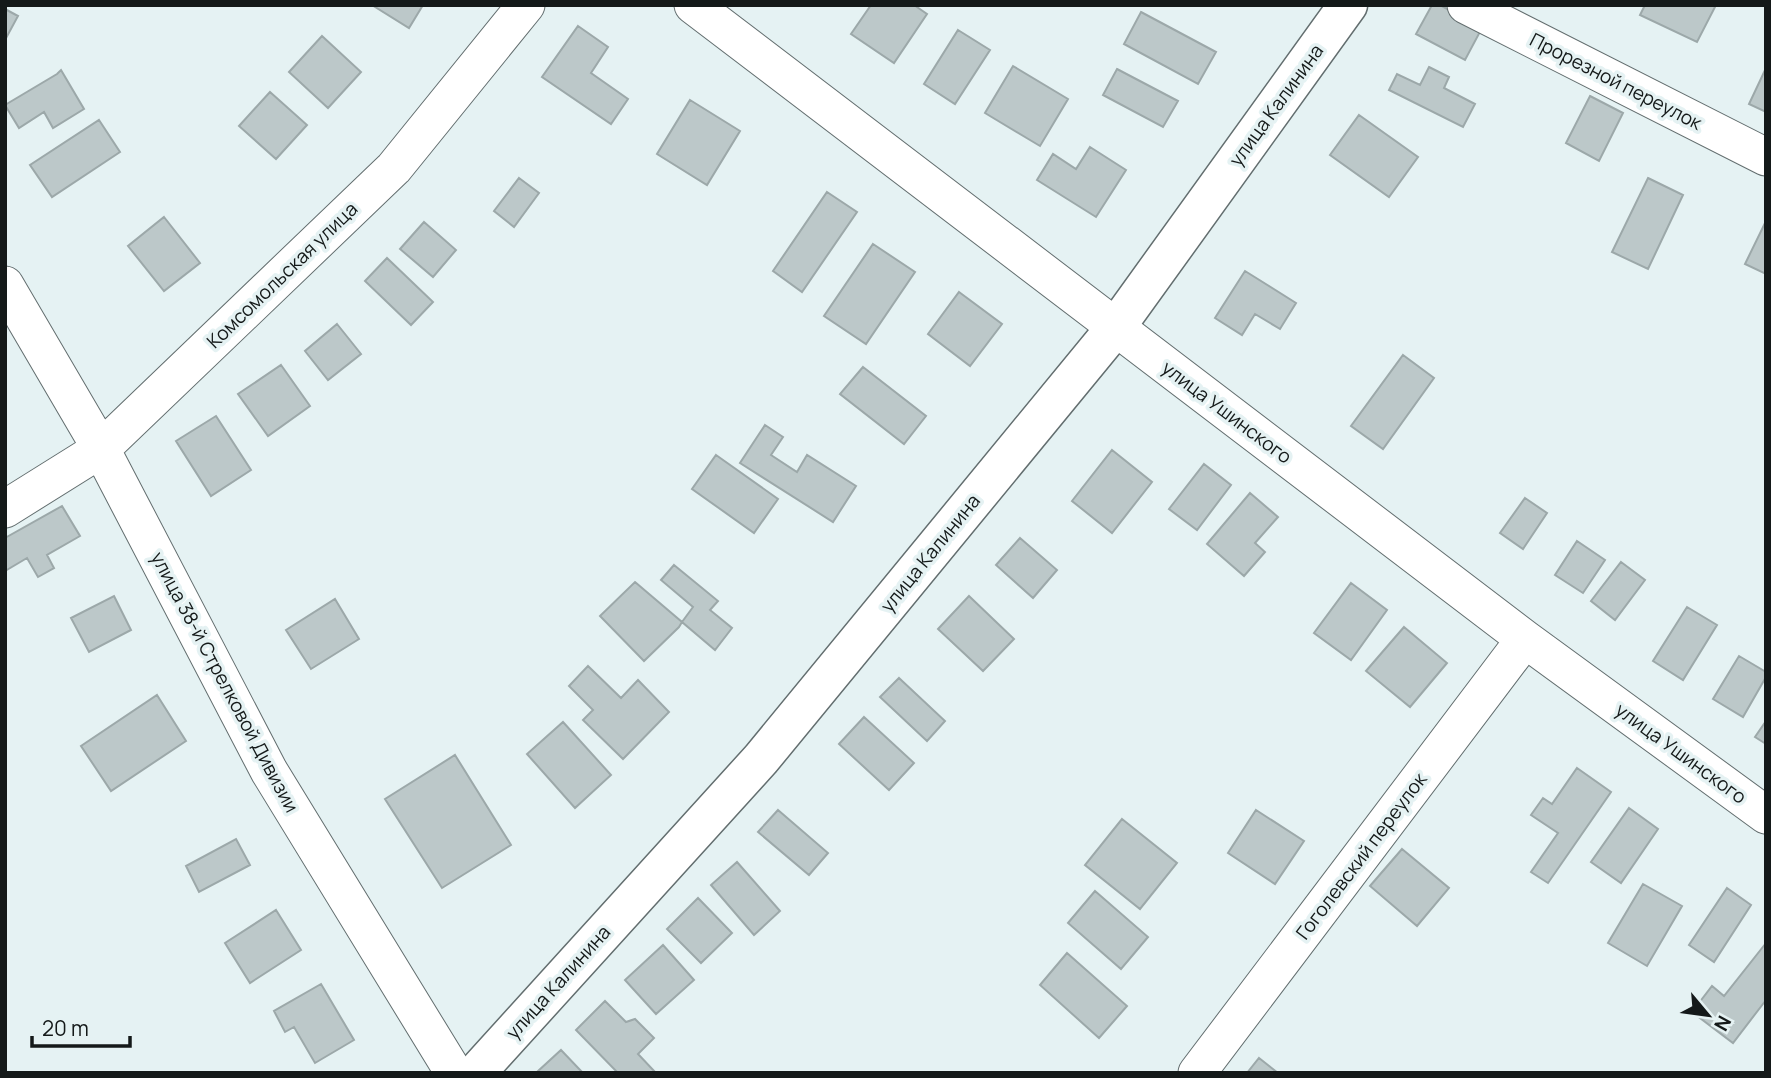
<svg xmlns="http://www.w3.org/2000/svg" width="1771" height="1078" font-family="Manrope,sans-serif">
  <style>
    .building { fill: #bcc8c9; stroke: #9ca8a9; stroke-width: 2 }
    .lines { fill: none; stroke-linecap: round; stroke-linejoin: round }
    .minor-casing { stroke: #636e6f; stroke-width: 39 }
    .tertiary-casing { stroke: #636e6f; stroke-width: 41 }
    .minor { stroke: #fff; stroke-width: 37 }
    .tertiary { stroke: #fff; stroke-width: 38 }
    .labels { text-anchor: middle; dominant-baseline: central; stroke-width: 7; stroke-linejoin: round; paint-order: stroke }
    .street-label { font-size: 19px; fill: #141919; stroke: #e5f2f3 }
  </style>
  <rect width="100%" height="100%" fill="#e5f2f3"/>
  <path class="building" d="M372,5h51l-14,23z
    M871,5h43l13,9 -33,49 -43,-29z
    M1432,5h8l42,23 -17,32 -49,-26z
    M1645,5h71l-19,37 -57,-27z
    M5,9l13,7 -13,24z
    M1141,12l75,40 -18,32 -74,-40z
    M578,26l30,21 -17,26 37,26 -17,25 -69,-47z
    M958,30l32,20 -35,54 -31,-20z
    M322,36l39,36 -33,36 -39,-36z
    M1013,66l55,33 -28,47 -55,-33z
    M1429,67l20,10 -5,11 31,16 -12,23 -74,-37 8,-16 23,11z
    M1766,68v44l-17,-8z
    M1117,69l61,32 -15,26 -60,-32z
    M61,70l23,39 -31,19 -9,-16 -25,16 -14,-23 52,-31z
    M270,92l37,33 -31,34 -37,-33z
    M1590,96l33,17 -24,48 -33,-18z
    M690,100l50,31 -33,54 -50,-31z
    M1359,115l59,42 -29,40 -59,-42z
    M99,120l21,32 -68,45 -22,-32z
    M1090,147l36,23 -30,47 -59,-37 16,-26 23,15z
    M519,178l20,15 -25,34 -20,-16z
    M1648,178l35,17 -35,74 -36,-17z
    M827,192l30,20 -55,80 -29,-21z
    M164,217l36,46 -36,28 -36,-45z
    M1766,221v53l-21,-10z
    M424,222l32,28 -23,27 -33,-28z
    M873,244l42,28 -49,72 -42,-28z
    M387,258l46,44 -22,23 -46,-44z
    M1245,271l51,32 -16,26 -25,-15 -13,21 -27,-17z
    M959,292l43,32 -32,42 -42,-32z
    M337,324l24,30 -33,26 -23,-29z
    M1403,355l31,23 -51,71 -32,-23z
    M281,365l29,41 -42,30 -30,-42z
    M863,367l63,49 -22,28 -64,-50z
    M216,416l35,54 -40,26 -35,-55z
    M765,425l18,12 -12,18 26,17 10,-17 49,31 -23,36 -93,-59z
    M1112,450l40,32 -40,51 -40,-32z
    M716,455l62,44 -24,34 -62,-44z
    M1204,464l27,21 -34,45 -28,-21z
    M1250,493l28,24 -23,26 10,9 -21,24 -37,-32z
    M1525,498l22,15 -24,36 -23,-16z
    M62,506l18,30 -33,19 7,13 -16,9 -11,-19 -22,13v-33z
    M1020,538l37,32 -24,28 -37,-33z
    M1577,541l28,19 -22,33 -28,-18z
    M1621,562l24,18 -30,40 -24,-19z
    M674,565l44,36 -8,9 22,18 -17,22 -33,-28 11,-15 -32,-27z
    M635,582l47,40 -3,5 -35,34 -44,-45z
    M1351,583l36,27 -36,50 -37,-27z
    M114,596l17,34 -42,22 -18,-34z
    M969,596l45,43 -31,32 -45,-42z
    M335,599l24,40 -48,30 -25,-39z
    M1687,607l30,18 -34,55 -30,-19z
    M1404,627l43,36 -37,44 -44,-36z
    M1739,656l27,16v5l-23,40 -30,-18z
    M588,666l33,32 17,-18 31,32 -46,47 -40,-39 10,-10 -24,-24z
    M899,678l46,43 -18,20 -47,-44z
    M157,695l29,46 -75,50 -30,-45z
    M864,717l50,46 -25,27 -50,-46z
    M1766,721v23l-11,-7z
    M563,722l48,53 -36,33 -48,-54z
    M455,755l56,90 -69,43 -57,-89z
    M1577,768l34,24 -63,91 -17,-11 27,-39 -27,-18 12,-17 9,6z
    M1629,808l29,21 -37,54 -30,-21z
    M778,810l50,43 -19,22 -51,-43z
    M1256,810l48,31 -29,43 -47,-31z
    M1122,819l55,44 -37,46 -55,-44z
    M236,839l14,26 -51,27 -13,-26z
    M1402,849l47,39 -32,38 -47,-40z
    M737,862l43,49 -26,24 -43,-50z
    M1643,884l39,22 -35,60 -39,-23z
    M1727,888l24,17 -37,57 -25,-17z
    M1095,891l53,46 -27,32 -53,-46z
    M698,898l34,35 -31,30 -34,-34z
    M276,910l25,40 -51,33 -25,-40z
    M1766,943v57l-33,43 -41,-31 20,-26 12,10z
    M663,945l31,35 -38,34 -31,-34z
    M1067,953l60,53 -28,32 -59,-53z
    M321,984l33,56 -39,23 -21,-36 -9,5 -11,-21z
    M605,1001l21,21 9,-3 19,19 -16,16 18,19h-38l-42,-43z
    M561,1050l22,23h-46v-1z
    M1259,1058l19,15h-31z"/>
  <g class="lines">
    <defs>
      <path id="minor" d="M693,5l832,634 241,176
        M1466,5l300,152
        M5,285l96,164 168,322 185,302
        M5,509l96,-60 293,-281 132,-163
        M1197,1073l328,-434"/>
      <path id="tertiary" d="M476,1073l285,-314 355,-432 232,-322"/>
    </defs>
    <use href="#minor" class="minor-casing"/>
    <use href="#tertiary" class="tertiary-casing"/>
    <use href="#minor" class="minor"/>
    <use href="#tertiary" class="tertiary"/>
  </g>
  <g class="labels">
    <g class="street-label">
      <text transform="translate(1616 81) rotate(27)">Прорезной переулок</text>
      <text transform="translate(1276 105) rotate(-54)">улица Калинина</text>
      <text transform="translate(282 275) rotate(-44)">Комсомольская улица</text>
      <text transform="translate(1227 412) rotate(37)">улица Ушинского</text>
      <text transform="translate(930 553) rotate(-51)">улица Калинина</text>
      <text transform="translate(225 682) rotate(62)">улица 38-й Стрелковой Дивизии</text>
      <text transform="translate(1681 753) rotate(36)">улица Ушинского</text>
      <text transform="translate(1361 856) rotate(-53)">Гоголевский переулок</text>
      <text transform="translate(558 982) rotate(-48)">улица Калинина</text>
    </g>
  </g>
  <rect width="1771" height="1078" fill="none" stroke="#141919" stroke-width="14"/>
  <g transform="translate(1708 1015) rotate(119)" stroke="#e5f2f3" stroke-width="5" paint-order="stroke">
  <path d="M0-5L12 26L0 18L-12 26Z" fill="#141919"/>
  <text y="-10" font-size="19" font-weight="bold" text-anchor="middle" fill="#141919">N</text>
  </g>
  <path d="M32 1036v10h98v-10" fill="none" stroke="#141919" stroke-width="3.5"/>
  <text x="42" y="1036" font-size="21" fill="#141919" stroke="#e5f2f3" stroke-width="5" paint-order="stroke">20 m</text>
</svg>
